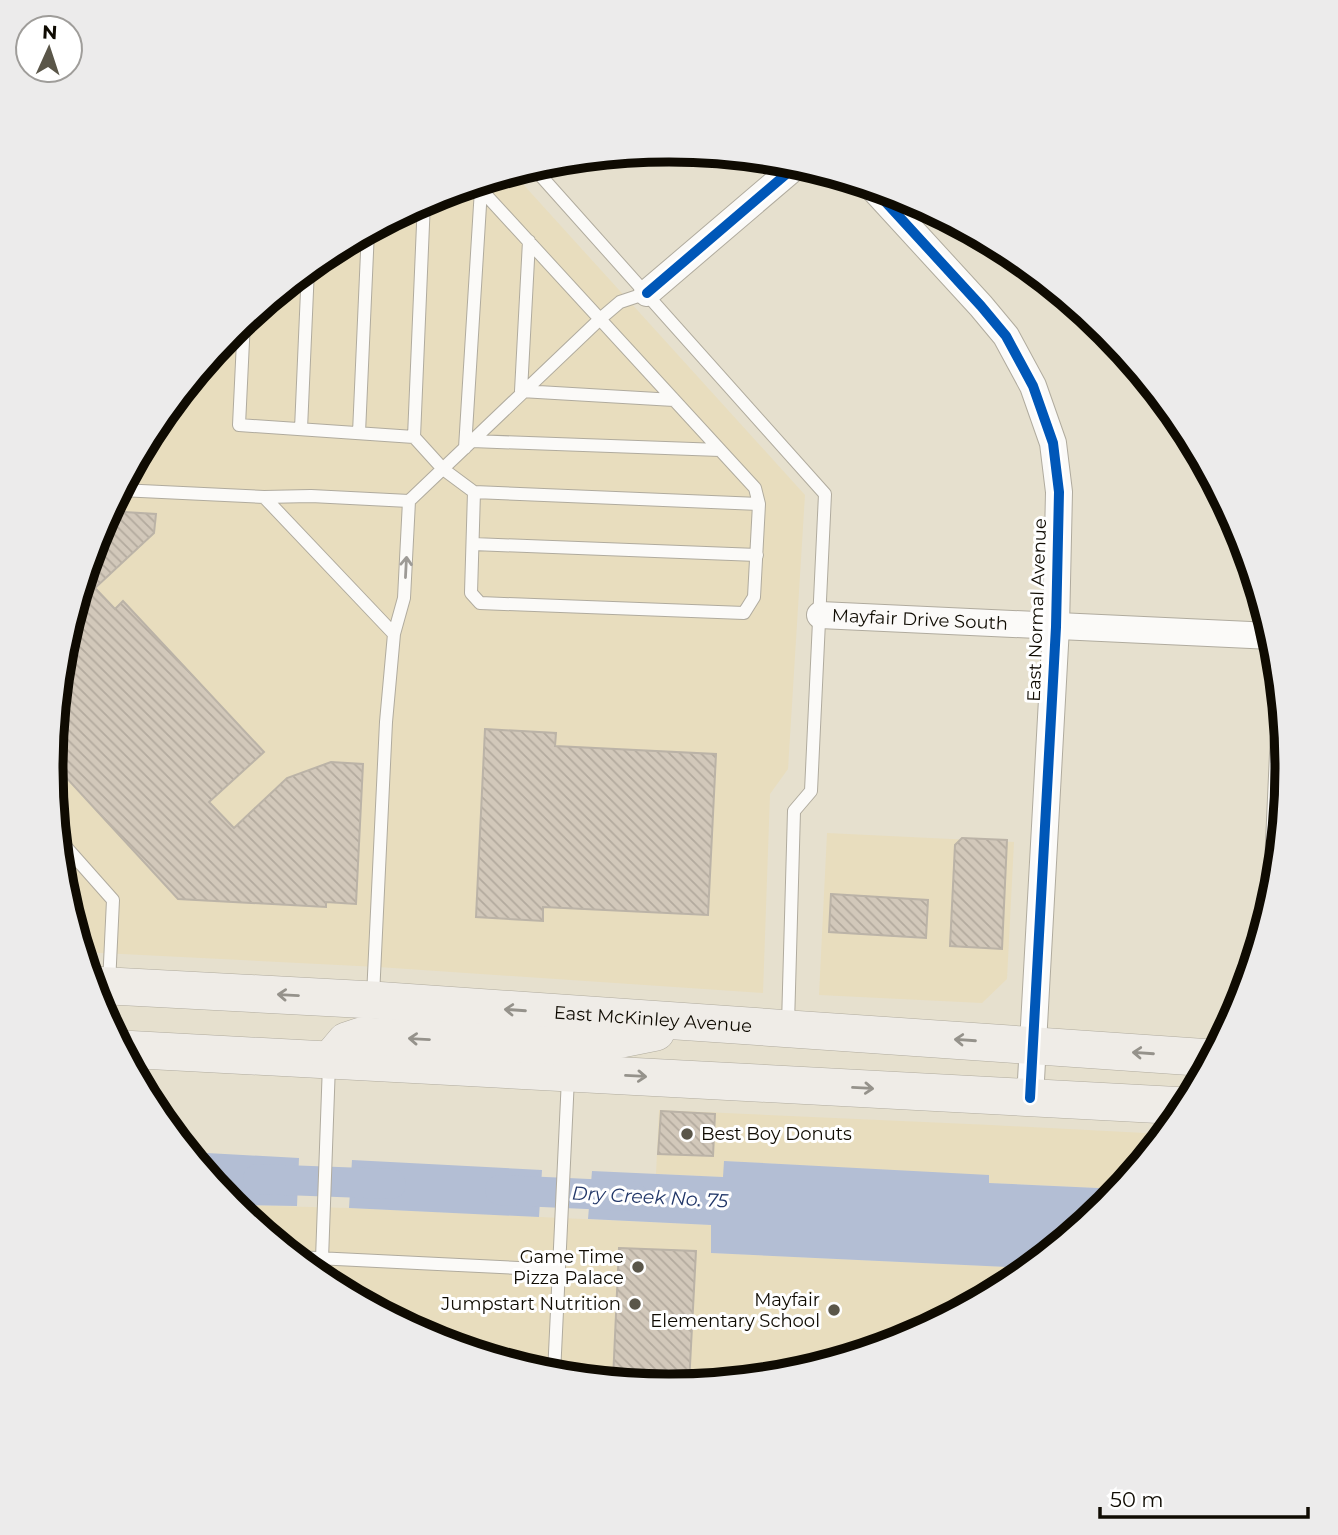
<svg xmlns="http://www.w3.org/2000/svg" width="1338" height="1535" font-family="Montserrat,sans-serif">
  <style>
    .built { fill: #e8ddbe }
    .water { fill: #b3bed4 }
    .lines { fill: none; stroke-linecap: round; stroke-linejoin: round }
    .canal { stroke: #b3bed4; stroke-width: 30 }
    .building { fill: url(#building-back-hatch); stroke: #bbb3a7; stroke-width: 2 }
    .lane-casing { stroke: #b0ab9e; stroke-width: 14 }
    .street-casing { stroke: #b0ab9e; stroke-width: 28 }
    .secondary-casing { stroke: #b0ab9e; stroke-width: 38 }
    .lane { stroke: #fbfaf8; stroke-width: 12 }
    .street { stroke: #fbfaf8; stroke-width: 26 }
    .secondary { stroke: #efece7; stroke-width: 37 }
    .cycleway-casing { stroke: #fff; stroke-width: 15 }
    .cycleway { stroke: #0057b8; stroke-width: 10 }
    .oneway { stroke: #9d9a96 }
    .oneway2 { stroke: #95928b }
    .poi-dot { fill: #5a5649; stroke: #fff; stroke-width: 2.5 }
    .labels { text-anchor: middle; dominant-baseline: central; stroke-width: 6; stroke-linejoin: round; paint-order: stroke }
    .street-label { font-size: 18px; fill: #0f0b02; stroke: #fff }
    .poi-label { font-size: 18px; fill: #0f0b02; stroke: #fff; text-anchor: end }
    .water-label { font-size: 19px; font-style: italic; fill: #233869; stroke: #fff }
    .rim { fill: none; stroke: #0f0b02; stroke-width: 9 }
  </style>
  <defs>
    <pattern id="building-back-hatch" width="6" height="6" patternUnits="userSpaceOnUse" patternTransform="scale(1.75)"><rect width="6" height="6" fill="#d2c8ba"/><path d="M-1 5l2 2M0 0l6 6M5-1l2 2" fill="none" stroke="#b3aa9e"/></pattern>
  </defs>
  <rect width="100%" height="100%" fill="#e6e0ce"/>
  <path class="built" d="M512,172l293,323 -17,274 -18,25 -7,199 -385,-26 -296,-15 -19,-64 -12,-120 12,-121 35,-116 57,-107 77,-94 94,-77 107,-57z
    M827,833l187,9 -7,137 -25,24 -163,-8z
    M659,1110l332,15 173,9 -45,55 -131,-6 1,-7 -264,-15 -1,16 -68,-3z
    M232,1205l117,3 362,17v28l318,15 -17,14 -107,57 -116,35 -120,12 -121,-12 -116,-35 -107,-58z"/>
  <path class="water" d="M189,1152l110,6 -2,48 -65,-1z
    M352,1160l190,10 -3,47 -190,-9z
    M724,1161l265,14v8l130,6 -13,16 -77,63 -318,-15v-28l-123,-6 4,-48 131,6z"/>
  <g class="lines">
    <path class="canal" d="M258,1179l133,5
      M500,1190l132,6"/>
  </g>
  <path class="building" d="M108,511l48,3 -2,19 -59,55 20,21 8,-8 141,151 -55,50 25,26 53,-50 44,-16 32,2 -7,140 -30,-2v5l-148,-8 -127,-138 12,-115 35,-115z
    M485,729l71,4 -1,13 161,8 -8,161 -165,-8v14l-67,-4z
    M962,838l45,2 -5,109 -52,-3 5,-101z
    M831,894l97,6 -2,38 -97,-6z
    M661,1111l54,3 -2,42 -55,-2z
    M619,1248l77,3 -7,133 -20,2 -56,-6z"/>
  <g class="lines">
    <defs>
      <path id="lane" d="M532,166l293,328 -14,297 -17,20 -6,213
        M529,241l-8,150 153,9
        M244,320l-5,105 175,12 29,32 31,23 -3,101 9,10 264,10 10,-16 5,-93 -4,-16 -280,-305
        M301,429l7,-161
        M359,433l9,-203
        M414,437l10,-236
        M472,441l248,9
        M465,448l16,-259
        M120,490l144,7 130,137 -8,88 -13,274
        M474,492l285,12
        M264,497l47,-1 98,5 -5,97 -10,36
        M409,501l191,-182 20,-17 27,-9
        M473,544l284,11
        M58,838l55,62 -4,84
        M1269,909l10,-222
        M296,1257l263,13
        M322,1259l7,-195
        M554,1374l14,-296"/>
      <g id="street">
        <path d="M871,186l110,120 25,30 27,50 20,57 6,49 -3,135 -26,471"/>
        <path d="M647,293l151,-129"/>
        <path id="s1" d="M820,615l452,21"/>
      </g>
      <g id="secondary">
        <path id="s2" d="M92,985l281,15 838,58"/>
        <path d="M122,1049l1064,57"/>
        <path d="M330,1060l16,-19 15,-5 220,11 75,-15"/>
      </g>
    </defs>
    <use href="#lane" class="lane-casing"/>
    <use href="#street" class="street-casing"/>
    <use href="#secondary" class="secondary-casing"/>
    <use href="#lane" class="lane"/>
    <use href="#street" class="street"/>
    <use href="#secondary" class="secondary"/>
    <defs>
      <path id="cycleway" d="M871,186l110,120 25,30 27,50 20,57 6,49 -3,135 -26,471
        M647,293l151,-129"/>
    </defs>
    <use href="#cycleway" class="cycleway-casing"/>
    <use href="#cycleway" class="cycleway"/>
  </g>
  <defs><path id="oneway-shaft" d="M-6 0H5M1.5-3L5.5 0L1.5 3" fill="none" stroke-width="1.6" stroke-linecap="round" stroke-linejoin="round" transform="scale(1.75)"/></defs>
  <use class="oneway" href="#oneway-shaft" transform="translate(406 567) rotate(-87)"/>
  <g class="oneway2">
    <use href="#oneway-shaft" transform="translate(288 995) rotate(-177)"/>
    <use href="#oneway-shaft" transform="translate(515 1010) rotate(-176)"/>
    <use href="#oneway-shaft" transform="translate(419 1039) rotate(-177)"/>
    <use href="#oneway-shaft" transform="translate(965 1040) rotate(-176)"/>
    <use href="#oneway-shaft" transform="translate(1143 1053) rotate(-176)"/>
    <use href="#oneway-shaft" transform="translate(636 1076) rotate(3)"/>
    <use href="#oneway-shaft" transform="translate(863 1088) rotate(3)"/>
  </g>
  <g class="poi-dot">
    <circle cx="687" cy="1134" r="7"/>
    <circle cx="638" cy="1267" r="7"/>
    <circle cx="635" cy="1304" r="7"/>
    <circle cx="834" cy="1310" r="7"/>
  </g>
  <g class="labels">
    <g class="street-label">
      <text transform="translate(1037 610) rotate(-88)">East Normal Avenue</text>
      <text stroke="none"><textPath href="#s1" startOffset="100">Mayfair Drive South</textPath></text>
      <text stroke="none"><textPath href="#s2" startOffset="562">East McKinley Avenue</textPath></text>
    </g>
    <g class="poi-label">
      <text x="701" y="1134" text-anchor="start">Best Boy Donuts</text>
      <text x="624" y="1257">Game Time<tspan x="624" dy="21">Pizza Palace</tspan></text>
      <text x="820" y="1300">Mayfair<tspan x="820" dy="21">Elementary School</tspan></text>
      <text x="621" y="1304">Jumpstart Nutrition</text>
    </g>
    <g class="water-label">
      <text transform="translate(650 1197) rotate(3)">Dry Creek No. 75</text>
    </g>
  </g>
  <path d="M0 0H1338V1535H0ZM63 768a606 606 0 1 1 1212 0a606 606 0 1 1-1212 0Z" fill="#ecebeb" fill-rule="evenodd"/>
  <path class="rim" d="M63 768a606 606 0 1 1 1212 0a606 606 0 1 1-1212 0Z"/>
  <g transform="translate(49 49) rotate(3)"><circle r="33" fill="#ffffff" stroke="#9f9d9a" stroke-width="2"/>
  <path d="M0-5L12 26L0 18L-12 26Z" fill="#5a5649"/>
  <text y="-10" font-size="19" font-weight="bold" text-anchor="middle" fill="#0f0b02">N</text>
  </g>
  <path d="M1100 1507v10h208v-10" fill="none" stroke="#0f0b02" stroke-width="3.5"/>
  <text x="1110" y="1507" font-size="21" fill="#0f0b02" stroke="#ffffff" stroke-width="5" paint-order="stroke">50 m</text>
</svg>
